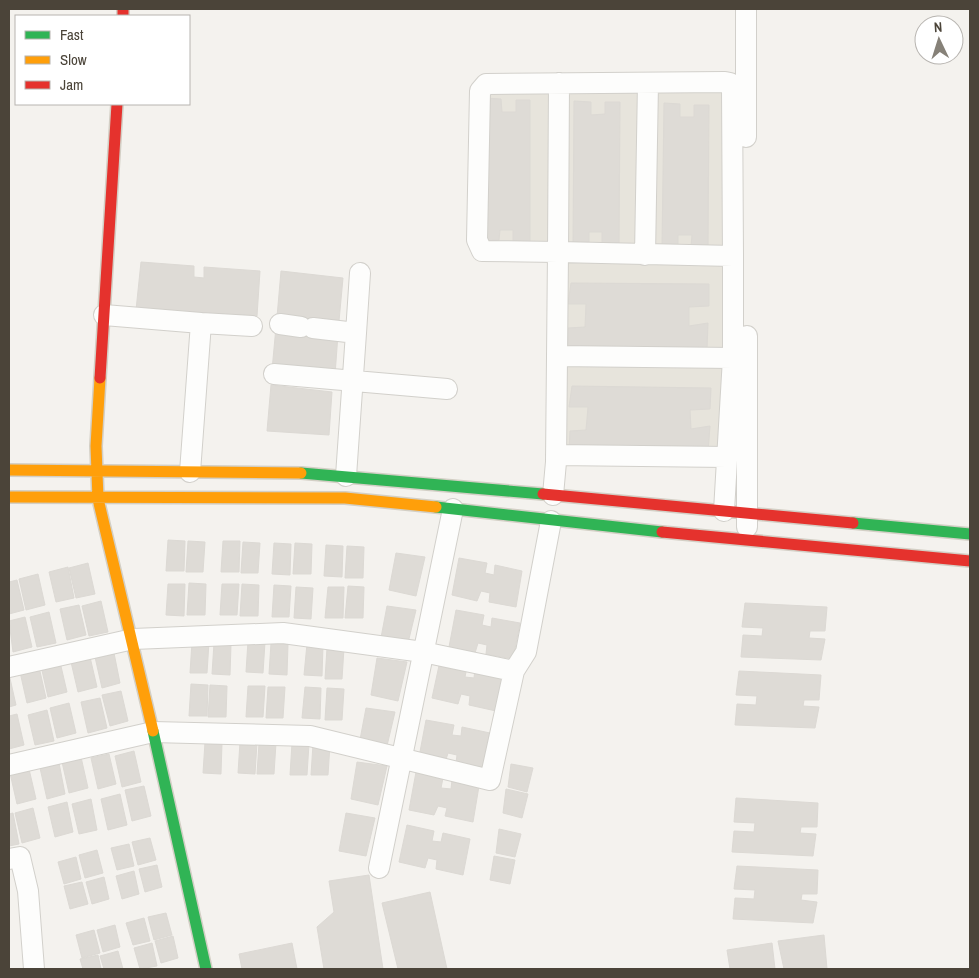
<svg xmlns="http://www.w3.org/2000/svg" width="979" height="978" font-family="'Archivo Narrow',sans-serif">
  <style>
    .residential { fill: #e7e4dc }
    .building { fill: #dedbd6; stroke: #dcd9d4 }
    .lines { fill: none; stroke-linecap: round; stroke-linejoin: round }
    .street-casing { stroke: #d2d0cb; stroke-width: 22 }
    .fast-casing { stroke: #d3cfc5; stroke-width: 14 }
    .slow-casing { stroke: #d3cfc5; stroke-width: 14 }
    .jam-casing { stroke: #d3cfc5; stroke-width: 14 }
    .street { stroke: #fdfdfc; stroke-width: 20 }
    .fast { stroke: #30b455; stroke-width: 11 }
    .slow { stroke: #ff9f0a; stroke-width: 11 }
    .jam { stroke: #e5322d; stroke-width: 11 }
  </style>
  <rect width="100%" height="100%" fill="#f4f2ee"/>
  <path class="residential" d="M486,84l246,4 -5,369 -171,-2 2,-202 -79,-6z"/>
  <path class="building" d="M485,98l16,1 1,13h14v-12h14v142l-17,-1v-11h-13l-1,10 -15,1z
    M574,101l17,1v13l14,-1v-12h15l-1,143 -17,-2v-11h-13v10l-16,1z
    M664,103l16,1v13h14v-12h15l-1,143 -17,-2 1,-11h-14v10l-16,1z
    M141,262l53,4v11l10,1v-11l56,4 -3,45 -121,-6z
    M281,271l62,7 -4,43 -62,-4z
    M571,283l138,1v22l-20,1v19l19,-3 -1,26 -139,-2v-19l17,-1 1,-23h-18z
    M276,327l62,7 -3,41 -63,-5z
    M271,385l61,7 -3,43 -62,-4z
    M572,386l139,2 -1,21 -20,1 1,19 19,-3 -2,26 -139,-2 1,-19 16,-1 2,-23h-19z
    M168,540l17,1 -1,30h-18z
    M188,541l17,1 -2,30h-17z
    M223,541h17l-1,31h-18z
    M243,542l17,1 -2,30h-17z
    M274,543l17,1 -1,31 -18,-1z
    M295,543l17,1 -1,30h-18z
    M326,545l17,1 -1,31 -18,-1z
    M347,546l17,1 -1,31h-18z
    M396,553l29,4 -9,39 -27,-6z
    M459,558l28,5 -2,10 9,2 1,-10 27,6 -6,36 -27,-5 1,-9 -9,-2 -4,10 -25,-6z
    M88,563l7,31 -19,4 -7,-30z
    M68,567l6,31 -18,4 -7,-30z
    M38,574l7,31 -19,5 -7,-31z
    M17,580l7,30 -15,4v-32z
    M189,583l17,1 -1,31h-18z
    M168,584h17l-1,32 -18,-1z
    M222,584h17l-2,31h-17z
    M242,584l17,1 -1,31h-18z
    M274,585l17,1 -2,31h-17z
    M348,586l16,1 -1,31h-18z
    M296,587l17,1 -2,31 -17,-1z
    M328,587h16l-1,31h-18z
    M101,601l7,31 -19,4 -7,-30z
    M745,603l82,4 -2,24h-15l-1,7 16,1 -4,21 -80,-3 2,-22 19,1 1,-8 -21,-1z
    M79,605l7,30 -19,5 -7,-31z
    M387,606l29,4 -9,37 -27,-4z
    M456,610l28,5 -2,10 9,2 1,-9 28,5 -7,36 -27,-5 1,-9 -9,-2 -3,10 -26,-6z
    M49,612l7,31 -19,4 -7,-30z
    M25,617l7,30 -19,5 -4,-31z
    M248,641l17,1 -2,31 -17,-1z
    M192,642h17l-2,31h-17z
    M214,643l17,1 -1,31 -18,-1z
    M271,643l17,1 -1,31 -18,-1z
    M307,644l16,1 -1,31 -18,-1z
    M327,648h17l-2,31h-17z
    M114,653l6,30 -18,5 -7,-31z
    M90,657l7,30 -19,5 -7,-30z
    M377,658l30,4 -9,39 -27,-6z
    M440,661l27,6 -2,10 9,1 1,-9 28,6 -7,36 -27,-6 1,-9 -9,-2 -3,10 -26,-6z
    M60,662l7,30 -19,5 -7,-31z
    M39,667l7,31 -19,5 -7,-31z
    M739,671l82,4 -2,25h-15l-1,6 16,1 -4,21 -80,-3 2,-21 19,1 1,-9 -21,-1z
    M9,674l7,31 -7,2z
    M191,684l17,1 -1,31h-18z
    M210,685l17,1 -1,31h-18z
    M248,686h17l-2,31h-17z
    M268,687h17l-2,31h-17z
    M305,687l16,1 -1,31 -18,-1z
    M327,688l17,1 -2,31h-17z
    M121,691l7,30 -18,5 -8,-31z
    M100,698l7,30 -19,5 -7,-31z
    M69,703l7,30 -19,5 -7,-30z
    M366,708l29,4 -9,38 -27,-5z
    M47,710l7,31 -19,4 -7,-30z
    M17,714l7,31 -15,4v-33z
    M426,720l28,5 -2,10 9,1 1,-9 28,6 -7,36 -27,-6 1,-8 -9,-2 -3,10 -26,-6z
    M205,742l17,1 -1,31 -18,-1z
    M240,742l17,1 -2,31 -17,-1z
    M259,743h17l-2,31h-17z
    M292,743l17,1 -2,31h-17z
    M313,744l17,1 -2,30h-17z
    M134,751l7,31 -19,5 -7,-31z
    M109,754l7,30 -18,5 -7,-31z
    M81,757l7,31 -19,5 -7,-31z
    M357,762l30,4 -9,39 -27,-6z
    M59,763l6,31 -18,5 -7,-31z
    M511,764l22,4 -6,24 -19,-5z
    M29,769l7,30 -19,5 -7,-31z
    M416,772l27,6 -2,10 10,1 1,-9 27,6 -6,36 -28,-6 2,-8 -9,-2 -4,9 -25,-5z
    M144,786l7,30 -19,5 -7,-31z
    M506,789l22,5 -6,24 -19,-5z
    M120,794l7,31 -19,5 -7,-31z
    M736,798l82,5 -1,24h-16l-1,6 16,1 -3,22 -81,-4 2,-21 20,1 1,-9 -21,-1z
    M91,799l6,31 -18,4 -7,-30z
    M67,802l6,30 -18,5 -7,-30z
    M33,808l7,30 -18,5 -7,-30z
    M13,813l6,31 -10,2v-32z
    M346,813l29,5 -9,38 -27,-5z
    M407,825l27,6 -2,10 9,1 2,-9 27,6 -7,36 -27,-6 1,-9 -9,-2 -3,10 -26,-6z
    M499,829l22,5 -6,23 -19,-4z
    M150,838l6,22 -18,5 -6,-23z
    M129,844l5,22 -17,4 -6,-22z
    M97,850l6,23 -18,5 -6,-23z
    M494,856l21,4 -5,24 -20,-4z
    M76,857l5,22 -17,5 -6,-22z
    M157,865l5,22 -17,5 -6,-23z
    M737,866l81,4 -1,24h-15l-1,6 16,2 -4,21 -80,-4 2,-21 19,1 1,-9 -21,-1z
    M134,871l5,23 -17,5 -6,-23z
    M369,875l14,94h-59l-7,-42 17,-15 -5,-31z
    M104,877l5,22 -17,5 -6,-22z
    M82,882l6,22 -18,5 -6,-23z
    M430,892l17,77h-49l-16,-66z
    M166,913l6,22 -18,5 -6,-23z
    M144,918l6,23 -17,4 -7,-22z
    M115,925l5,22 -17,5 -6,-22z
    M94,930l6,23 -18,5 -6,-23z
    M824,935l3,34h-43l-6,-28z
    M173,936l5,22 -17,5 -6,-22z
    M152,943l5,23 -17,3 -6,-21z
    M292,943l5,26h-55l-3,-15z
    M772,943l3,26h-45l-3,-19z
    M118,951l5,18h-19l-4,-13z
    M98,955l3,14h-18l-3,-10z"/>
  <g class="lines">
    <defs>
      <path id="street" d="M746,9v128
        M559,83l-1,169 -76,-1 -5,-11 3,-149 6,-7 239,-2 5,1 2,5 1,168
        M645,255l3,-172
        M104,315l97,8 -11,149
        M201,323l51,3
        M280,324l21,3
        M313,328l43,5 -10,143
        M356,333l4,-60
        M747,336v191
        M557,356l176,2
        M274,374l173,15
        M556,455l171,2
        M553,495l3,-33 2,-210 175,4v102l-9,153
        M9,667l124,-28 150,-6 140,19 91,19
        M9,765l144,-33 157,4 180,44 24,-109 12,-19 25,-131
        M9,859l11,-2 8,34 6,78
        M379,868l74,-359"/>
      <path id="fast" d="M301,473l242,21
        M436,507l226,25
        M853,523l117,11
        M153,731l53,238"/>
      <path id="slow" d="M100,378l-4,68 2,53 55,232
        M9,470l292,3
        M9,497l336,1 91,9"/>
      <path id="jam" d="M123,9v7
        M100,378l17,-274
        M543,494l310,29
        M662,532l308,29"/>
    </defs>
    <use href="#street" class="street-casing"/>
    <use href="#fast" class="fast-casing"/>
    <use href="#slow" class="slow-casing"/>
    <use href="#jam" class="jam-casing"/>
    <use href="#street" class="street"/>
    <use href="#fast" class="fast"/>
    <use href="#slow" class="slow"/>
    <use href="#jam" class="jam"/>
  </g>
  <rect width="979" height="978" fill="none" stroke="#4b4439" stroke-width="20"/>
  <rect x="15" y="15" width="175" height="90" fill="#ffffff" stroke="#b7b4b0"/>
  <rect x="25" y="31" width="25" height="8" fill="#30b455" stroke="#b7b4b0"/>
  <text x="60" y="40" font-size="15" fill="#4b4439">Fast</text>
  <rect x="25" y="56" width="25" height="8" fill="#ff9f0a" stroke="#b7b4b0"/>
  <text x="60" y="65" font-size="15" fill="#4b4439">Slow</text>
  <rect x="25" y="81" width="25" height="8" fill="#e5322d" stroke="#b7b4b0"/>
  <text x="60" y="90" font-size="15" fill="#4b4439">Jam</text>
  <g transform="translate(939 40) rotate(356)"><circle r="24" fill="#ffffff" stroke="#b7b4b0"/>
  <path d="M0-4L9 19L0 12L-9 19Z" fill="#868178"/>
  <text y="-8" font-size="14" font-weight="bold" text-anchor="middle" fill="#4b4439">N</text>
  </g>
</svg>
